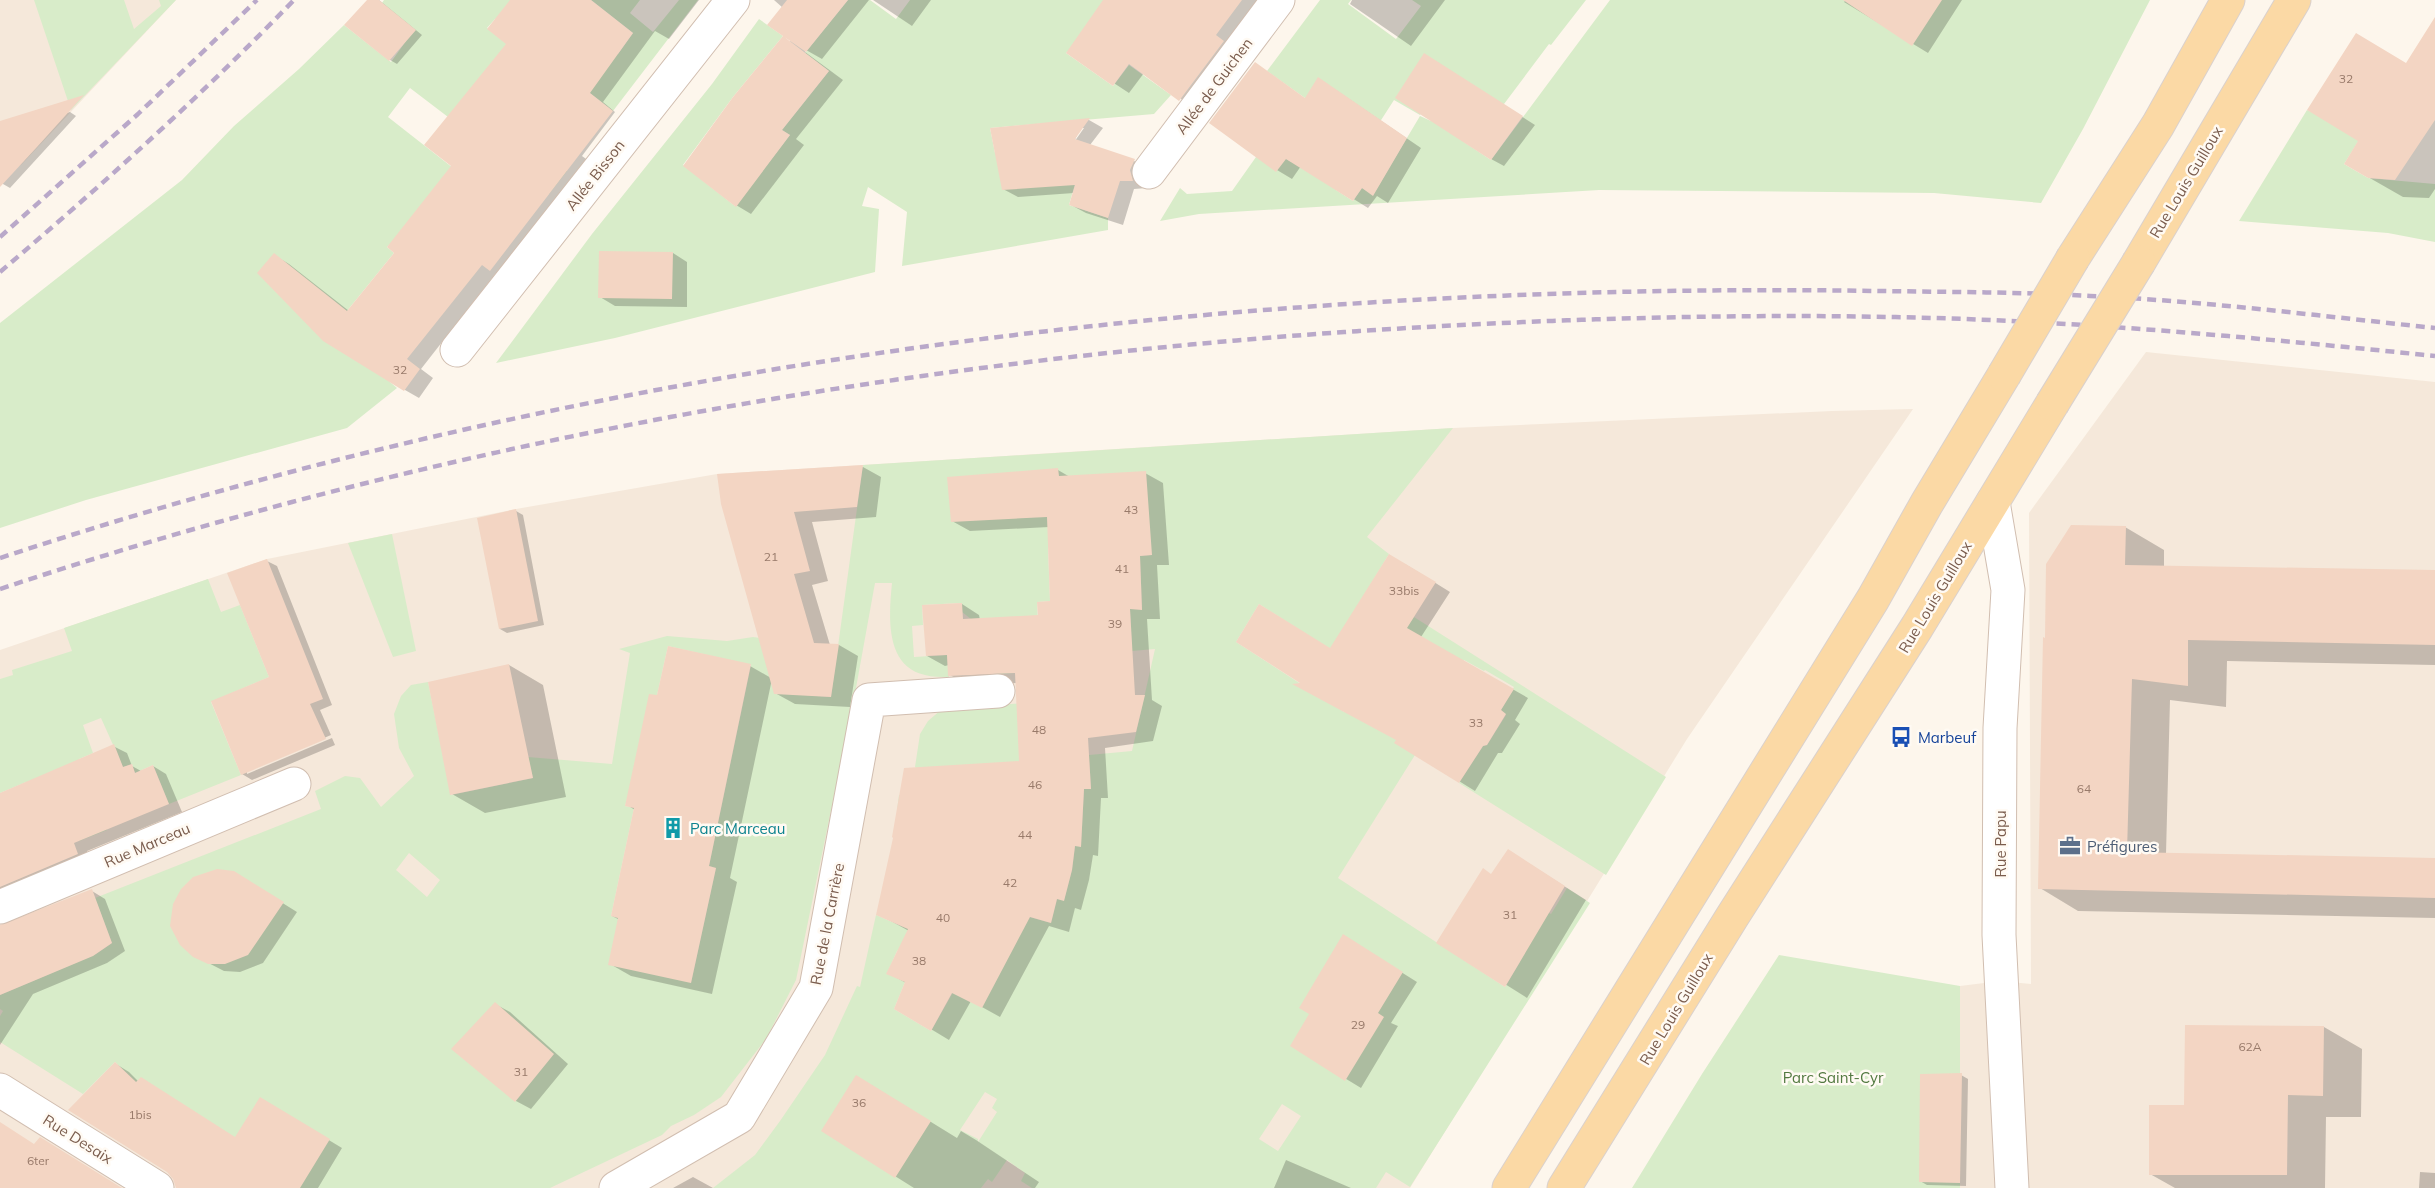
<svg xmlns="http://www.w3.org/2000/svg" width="2435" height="1188" font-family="Mulish,sans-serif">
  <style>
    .residential { fill: #f5e8da }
    .green { fill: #d8ecc9; fill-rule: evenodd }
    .shadow { fill: #0003; fill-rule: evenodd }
    .building { fill: #f3d5c3 }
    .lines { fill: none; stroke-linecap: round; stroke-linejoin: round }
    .minor-casing { stroke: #d1beb0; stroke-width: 35 }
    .primary-casing { stroke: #dad1cd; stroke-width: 35 }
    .minor { stroke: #fff; stroke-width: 33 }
    .primary { stroke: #fbd9a5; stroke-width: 33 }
    .rail { stroke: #b9a8c9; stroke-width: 4.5; stroke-dasharray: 9 6; stroke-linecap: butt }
    .primary-bridge-casing { stroke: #dad1cd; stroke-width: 35; stroke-linecap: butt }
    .primary-bridge { stroke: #fbd9a5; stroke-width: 33 }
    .labels { text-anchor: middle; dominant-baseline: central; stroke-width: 5; stroke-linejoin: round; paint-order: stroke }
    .number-label { font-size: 12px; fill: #987a6a }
    .street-label { font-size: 15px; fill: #7a5c4d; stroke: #fffaf3 }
    .transit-label { font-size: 15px; fill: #164399; stroke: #fffaf3; text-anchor: start }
    .culture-label { font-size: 15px; fill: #0d838f; stroke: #fffaf3; text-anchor: start }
    .service-label { font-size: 15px; fill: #4e5e75; stroke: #fffaf3; text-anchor: start }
    .park-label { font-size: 15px; fill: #537a41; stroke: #fffaf3 }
  </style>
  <rect width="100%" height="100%" fill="#fdf6ec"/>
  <path class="residential" d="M0,0h176l-154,164 -22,16z
    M2146,352l289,30v806h-475v-202l40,-5 31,3 -2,-471z
    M1913,409l-226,330 -277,449h-1410v-538l267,-91 249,-50 201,-35 736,-46 379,-17z"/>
  <path class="green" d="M34,0h90l10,29 27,-23 -2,-6h17l-105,110z
    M384,0h175l-64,19 -8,9 57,45 -49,40 72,58 -18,23 -139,-106 -22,29 74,58 -75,72 7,6 -47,58 43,71 7,6 -50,40 -261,72 -86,28v-205l182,-143 52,-54 65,-57 45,-44 47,37 15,-21 -24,-38z
    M591,0h49l-10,13 23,19 26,-32h19l-85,111 -31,-24 30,-37 6,4 15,-21z
    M848,0h22l26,19 14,-19h217l-61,53 47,33 16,-21 42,30 -17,19 -164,14 5,25 19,-2 63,26 -8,28 39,13v12l-206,36 5,-54 -39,-25 -6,19 17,3 -4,63 -260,66 -119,25 96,-129 120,-150 47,-65 24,17 -50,61 -50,68 52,41 55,-71 -8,-5 47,-59 -24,-18z
    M1320,0h31l-3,4 48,35 25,-33 -9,-6h174l-35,45 -2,-1 -45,60 -81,7 -3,4 -26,-15 -58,90 17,11 9,-13 11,7 47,-79 11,5 44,4 -11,17 27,18 119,-160h540l-67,129 -42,74 -107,-10 -335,-3 -400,24 -39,7 20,-33 7,6 45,-3 24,-34 30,2 5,3 32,-42 -18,-22 -38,-27z
    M2307,110l56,24 -19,30 24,14 67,6v58l-47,-9 -149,-12z
    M1453,428l-86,109 22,17 -33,54 -18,46 -79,-50 -23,38 108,70 70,-95 252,160 -60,98 -147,-92 24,-37 4,-1 19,-30 -5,-5 13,-23 -29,-17 -1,1 -20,-11 -30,47 -19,48 -77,123 167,109 15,-25 -16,-11 30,-47 17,10 16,-26 23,15 -180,284 -24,-15 -10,16h-344l-11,-7 4,-8 -18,-13 -15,22 -4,-3 -7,9h-268l42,-33 25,-34 45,-66 32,-69 3,1 16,-72 39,17 -18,19 -10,22 18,9 -11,27 37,22 25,-44 50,-77 45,13 6,-24 7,1 8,-30 3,-24h6l3,-57h7l-2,-34 43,-4 23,-102 -23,2 -2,-42h12l-2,-53 11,-1 -90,-39 -13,33 2,52 -13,1 3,69 -53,4 -4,-57 -12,1 -9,-7 -1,-9 -39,2 1,20 -11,1 2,31 33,-2 2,22c-8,0 -17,0 -24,-2 -41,-9 -36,-61 -33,-92h-17l-21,116 -58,281 -30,59 -45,58 -27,18 -23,11 -9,9 -112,53h-249l-89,-13 -76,-93 -21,-20 -32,32 -83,-52v-26l3,-5 -3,-2v-14l96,-41 16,-11 -17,-45 226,-89 -6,-18 30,-15 15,2 21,29 33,-31 -15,-28 -5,-34 7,-18 10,-11 17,-3 23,113 82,-17 -5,-21 84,7 18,-111 -11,-4 48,-13 60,5 26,-4 39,5 -2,52 41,3 32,-232zM668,646l83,19 -42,201 7,2 -25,115 -73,-65 -7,-2 23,-108 -9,-2 32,-111zM409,853l31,27 -13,17 -31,-27zM985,1092l12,7 -5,9 5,4 -19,30v-3l-18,-9zM1282,1104l19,12 -23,35 -19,-12z
    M392,534l24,117 -23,6 -45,-114z
    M208,579l13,33 19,-7 29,72 -58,25 30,73 -72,29 -16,-39 -18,8 -3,-9 -9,3 -22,-49 -18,7 10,28 -14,6 28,71 -28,11 -53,-59 -26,11v-114l13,-4 -1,-5 60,-19 -8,-23z
    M1025,703l-5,76 -81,38 -42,-7 2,-15 44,1 -28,-29 5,-33 8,-13 14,-12z
    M1779,955l181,31v202h-328l70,-114z"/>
  <path class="shadow" d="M369,0h10l43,35 -25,29 -7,-4z
    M555,0h144l-30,39 -14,-8 -52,71 12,10 -33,44 11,8 -88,114 -9,-5 -75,96 12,9 -14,20 -14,-8 -131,-135 15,9 60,47 47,-59 57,-86z
    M774,0h95l-47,59 -16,-9 -1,2 38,28 -47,59 8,6 -53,69 -15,-9 55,-166 -8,-31z
    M873,0h58l-19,26z
    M1121,0h142l-69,108 -50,-35 -15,20 -61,-40z
    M1352,0h93l-34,46 -61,-42z
    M1846,0h116l-34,53 -84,-51z
    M2435,20v169l-6,9 -26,-1 -35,-20 39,-112z
    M1437,62l98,63 -31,41 -13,-7z
    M1333,88l88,60 -33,55 -11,-7 -9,12 -67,-42 -9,13 -15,-9 29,-71z
    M70,112l6,4 -66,72 -7,-4 -3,-8v-41z
    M1089,120l14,8 -13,17 44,16 15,8 -4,10 2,9 -13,1 -11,36 -37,-12 -15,-8 3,-12 -56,4 -15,-8 -11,-60zM1081,128h3l-12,17z
    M673,253l14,9v45l-72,-1 -15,-9z
    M863,467l18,10 -5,40 -64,5 16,59 -16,4 18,60h9l19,11 -8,51 -55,-3 -20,-11 -3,-14 -42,199 7,4 -25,112 -81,-18 -21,-12 10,-44 -8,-4 23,-106 -8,-5 31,-108 92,-31 21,12 -49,-174z
    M1058,470l12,7 75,-4 18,10 6,82h-12l3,54h-13l5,81 10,6 -9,35 -48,7 3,50h-7l-3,58 -5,-1 -4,25 -8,30 -6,-2 -6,24 -20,-6 -49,91 -29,-16 -22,39 -53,-32 10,-25 -18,-10 21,-42 -31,-17 143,-152 -4,-79 -49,2 -18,-10 -1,-10 -4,1 -18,-10 35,-52 17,11 1,5 60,-4 11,-13 -2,-76 -79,4 -18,-10z
    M516,511l7,4 21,110 -37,8 -7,-4z
    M2125,527l39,23v17l271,5v93l-208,-4 -1,46 -56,-7 -4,154 269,5v59l-357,-7 -38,-23 7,-249z
    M267,561l10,5 55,139 -12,5 11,25 -84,36v3l85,-36 3,7 -83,35 -10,-6 29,-96z
    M1405,564l45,28 -29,45 107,61 -13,22 5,4 -18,29h-4l-23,38 -79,-49 2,-2 -93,-56 26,-34z
    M509,665l34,20 23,112 -81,16 -33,-19z
    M113,746l14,7 5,13 9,5 12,-5 13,8 16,38 -95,39 4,11 -91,40v-108z
    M1509,851l77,49 -59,98 -89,-56 54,-67z
    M249,882l48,30 -34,51 -23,9 -16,-1 -31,-16z
    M92,891l13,8 20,52 -18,12 -74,31 -33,51v-118z
    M1358,945l59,37 -26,41 7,3 -37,62 -69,-42z
    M495,1004l15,8 58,52 -37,45 -15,-8 -63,-52z
    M2324,1027l38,22 -1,68h-35l-1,71h-150l-25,-14 35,-67z
    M116,1064l13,8 10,10 97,57 38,-32 68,41 -24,40h-141l-2,-10z
    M1961,1075l7,4 -2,107 -39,-1 -7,-4z
    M871,1085l86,53 4,-7 15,9 63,42 -4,6h-121l-91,-57z
    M1286,1160l65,28h-77z
    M2420,1172l15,1v15h-16z
    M693,1177l20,11h-40z"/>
  <path class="building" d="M367,0h12l37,30 -27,31 -45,-36z
    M510,0h81l42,33 -43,60 23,18 -123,160 -8,-6 -75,94 13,10 -16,22 -81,-50 -66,-68 17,-20 73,58 47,-58 -7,-6 64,-81 -27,-21 82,-101 -19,-15z
    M787,0h61l-42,52 -39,-27z
    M1103,0h139l-26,35 8,6 -45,60 -50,-37 -16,22 -47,-33z
    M1843,0h99l-30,46z
    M2435,17v103l-40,60 -27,-2 -24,-14 14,-23 -51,-31 49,-77 50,30z
    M783,36l46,35 -47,59 8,5 -54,72 -53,-41 50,-69z
    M1424,53l99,63 -32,44 -96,-62z
    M1255,62l50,36 13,-21 89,61 -34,58 -11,-8 -9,13 -67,-42 -10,13 -67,-49z
    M84,95l-47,52 -37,40v-66z
    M1090,118l-15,21 60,20 -5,11 3,11h-13l-12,37 -39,-13 6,-20 -73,5 -12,-62z
    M599,251l74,1 -1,47 -74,-1z
    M863,465l-6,42 -63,5 16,59 -16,3 20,69 25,1 -8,53 -57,-3 -53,-190 -4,-30z
    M1058,468l1,8 87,-5 6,84 -12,1 2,54 -12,-1 5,86h10l-9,37 -48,6 3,51h-7l-3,58 -6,-1 -3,24 -8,31 -7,-2 -6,24 -21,-6 -48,91 -30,-15 -21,38 -37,-22 11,-27 -19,-8 22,-45 -32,-14 17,-77 -1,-1 12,-69 115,-7 -4,-88 -67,3 -1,-21 -21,1 -4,-51 40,-2 1,16 75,-4 -1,-13 13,-1 -3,-84 -96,5 -4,-45z
    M516,509l22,112 -39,8 -22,-111z
    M2071,525l55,1 -1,39 310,5v75l-247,-5v46l-56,-7 -5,173 308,6v40l-397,-9 5,-252 2,1 1,-74z
    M1389,554l47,28 -29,46 107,61 -13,21 5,4 -19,31 -4,1 -24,37 -65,-40 2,-3 -104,-56 8,-1 -64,-41 23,-38 71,44z
    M267,559l56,140 -13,5 16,35 -85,36 -30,-74 58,-24 -42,-104z
    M668,646l83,18 -42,202 7,2 -25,115 -83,-18 10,-47 -7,-2 23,-108 -9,-2 24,-112 8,1z
    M509,664l24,114 -83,17 -22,-113z
    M114,744l9,23 9,-3 3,9 18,-8 16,39 -95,39 4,11 -78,33v-94z
    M1508,849l57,37 -60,101 -69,-44 47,-75 8,6z
    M217,869l17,2 50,31 -36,53 -23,9h-17l-15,-7 -13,-12 -10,-19 3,-22 8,-15 12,-12z
    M92,889l20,54 -19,13 -93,39v-70z
    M1343,934l60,38 -25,41 6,4 -39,64 -55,-35 19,-32 -10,-6z
    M495,1002l59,52 -39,48 -64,-53z
    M2185,1025l139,1 -1,70 -35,-1 -1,80h-138v-70h35z
    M115,1062l21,20 5,-5 94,60 25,-40 70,42 -30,49h-124l-3,-9 -6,-7 -99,-62z
    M1962,1073l-2,110 -41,-1 1,-108z
    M856,1075l75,46 -36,57 -74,-47z
    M0,1122l34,22 6,-7 82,51h-122z"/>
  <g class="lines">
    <defs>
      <path id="minor" d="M1149,172l129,-172
        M457,350l276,-350
        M1993,502l15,88 -8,138 -1,207 13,253
        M0,907l294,-123
        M0,1090l157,98
        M616,1188l123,-71 77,-129 53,-288 129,-9"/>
      <path id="primary" d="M2073,258l85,-133 70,-125
        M2139,262l155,-262
        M1509,1188l364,-589 54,-96 77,-128
        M1564,1188l168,-271 185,-290 135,-223"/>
    </defs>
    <use href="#minor" class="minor-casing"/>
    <use href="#primary" class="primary-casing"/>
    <use href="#minor" class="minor"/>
    <use href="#primary" class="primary"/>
    <path class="rail" d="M0,237l138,-123 119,-114
      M0,272c102,-87 201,-176 294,-272
      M0,558c601,-199 1248,-277 1879,-267 70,1 141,1 211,5 115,5 230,20 345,32
      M0,589c439,-146 898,-227 1359,-258 202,-13 405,-19 607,-12 157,6 313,21 469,37"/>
    <defs>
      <path id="primary-bridge" d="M2004,375l69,-117
        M2052,404l87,-142"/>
    </defs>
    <use href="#primary-bridge" class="primary-bridge-casing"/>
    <use href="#primary-bridge" class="primary-bridge"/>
  </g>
  <defs>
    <symbol id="bus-bare" viewBox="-9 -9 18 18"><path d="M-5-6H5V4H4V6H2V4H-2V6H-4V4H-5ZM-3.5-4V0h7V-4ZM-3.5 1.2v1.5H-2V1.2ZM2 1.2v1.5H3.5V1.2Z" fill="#1a4fb4" stroke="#fffaf3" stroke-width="2.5" paint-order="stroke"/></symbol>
    <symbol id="building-bare" viewBox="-9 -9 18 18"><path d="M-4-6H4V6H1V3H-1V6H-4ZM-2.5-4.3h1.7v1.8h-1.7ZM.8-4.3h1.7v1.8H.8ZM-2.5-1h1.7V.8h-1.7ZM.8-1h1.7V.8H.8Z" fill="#0f9aa8" stroke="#fffaf3" stroke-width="2.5" paint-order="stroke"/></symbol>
    <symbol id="office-bare" viewBox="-9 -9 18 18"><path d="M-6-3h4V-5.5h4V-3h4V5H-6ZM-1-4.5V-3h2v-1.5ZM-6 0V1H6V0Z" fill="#5c6f8a" stroke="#fffaf3" stroke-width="2.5" paint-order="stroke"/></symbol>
  </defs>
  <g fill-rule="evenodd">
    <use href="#bus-bare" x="1886" y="722" width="30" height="30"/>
    <use href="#building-bare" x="658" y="813" width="30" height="30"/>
    <use href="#office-bare" x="2055" y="831" width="30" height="30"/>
  </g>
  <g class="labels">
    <g class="number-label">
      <text x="2346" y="78">32</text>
      <text x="400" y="369">32</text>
      <text x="1131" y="509">43</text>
      <text x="771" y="556">21</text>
      <text x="1122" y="568">41</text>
      <text x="1404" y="590">33bis</text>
      <text x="1115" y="623">39</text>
      <text x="1476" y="722">33</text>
      <text x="1039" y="729">48</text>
      <text x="1035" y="784">46</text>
      <text x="2084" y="788">64</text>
      <text x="1025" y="834">44</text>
      <text x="1010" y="882">42</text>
      <text x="1510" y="914">31</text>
      <text x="943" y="917">40</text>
      <text x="919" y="960">38</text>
      <text x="1358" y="1024">29</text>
      <text x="2250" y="1046">62A</text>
      <text x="521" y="1071">31</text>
      <text x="859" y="1102">36</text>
      <text x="140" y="1114">1bis</text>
      <text x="38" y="1160">6ter</text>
    </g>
    <g class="street-label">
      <text transform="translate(1214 86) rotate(-53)">Allée de Guichen</text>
      <text transform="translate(595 175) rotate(-52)">Allée Bisson</text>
      <text transform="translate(2186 182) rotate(-59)">Rue Louis Guilloux</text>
      <text transform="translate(1935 597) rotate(-59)">Rue Louis Guilloux</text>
      <text transform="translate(2000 844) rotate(-90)">Rue Papu</text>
      <text transform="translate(147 845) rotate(-23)">Rue Marceau</text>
      <text transform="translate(827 924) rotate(-79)">Rue de la Carrière</text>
      <text transform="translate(1676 1009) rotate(-59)">Rue Louis Guilloux</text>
      <text transform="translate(78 1139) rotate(32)">Rue Desaix</text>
    </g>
    <g class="transit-label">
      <text x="1918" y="737">Marbeuf</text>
    </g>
    <g class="culture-label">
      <text x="690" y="828">Parc Marceau</text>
    </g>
    <g class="service-label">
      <text x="2087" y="846">Préfigures</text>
    </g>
    <g class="park-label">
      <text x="1833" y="1077">Parc Saint-Cyr</text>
    </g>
  </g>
</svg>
